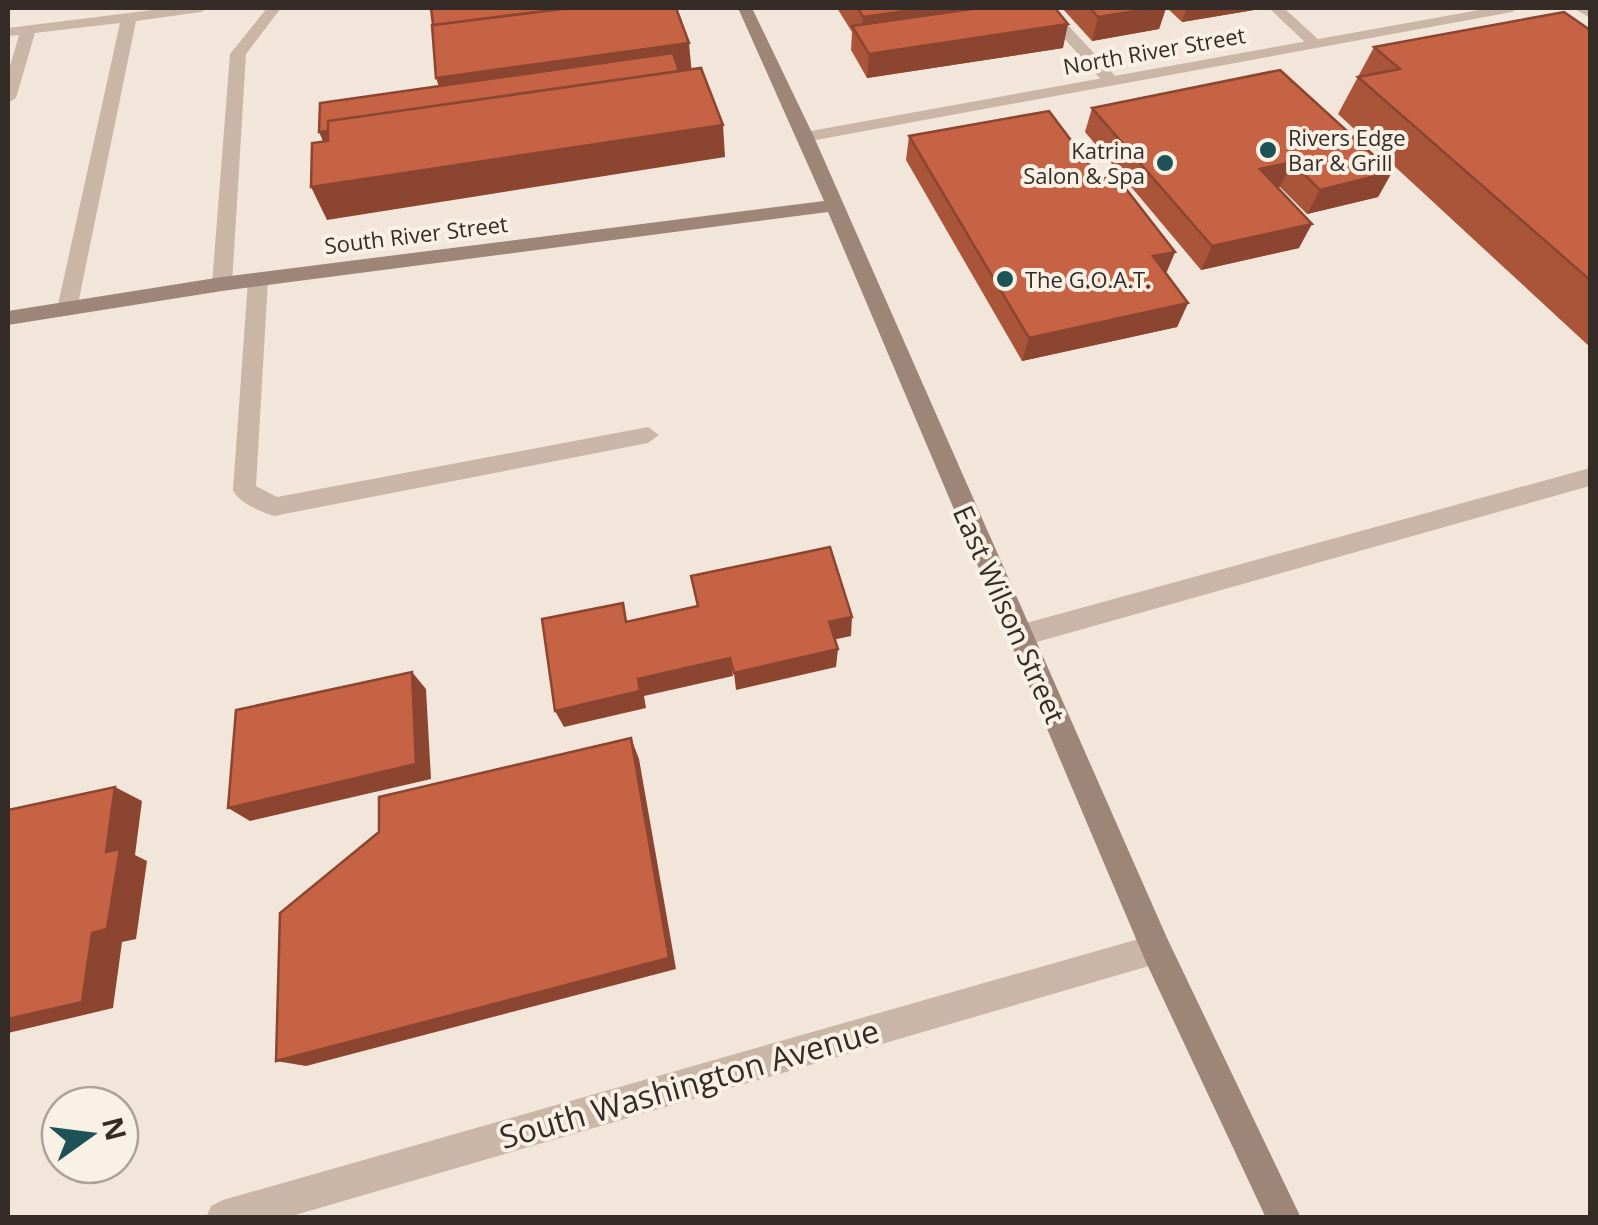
<svg xmlns="http://www.w3.org/2000/svg" width="1598" height="1225" font-family="'Open Sans',sans-serif">
  <style>
    .lines { fill: none; stroke-linecap: round; stroke-linejoin: round }
    .lane { fill: #cab6a6; fill-rule: evenodd }
    .street { fill: #cab6a6; fill-rule: evenodd }
    .secondary { fill: #9d8578; fill-rule: evenodd }
    .wall { fill: #aa553a }
    .shaded-wall { fill: #8b4530 }
    .building { fill: #c66344; stroke: #8b4530; stroke-width: 2.5 }
    .poi-dot { fill: #1d5357; stroke: #f9f1e6; stroke-width: 4 }
    .labels { text-anchor: middle; dominant-baseline: central; stroke-width: 8; stroke-linejoin: round; paint-order: stroke }
    .far-street-label { font-size: 22px; fill: #362c27; stroke: #f9f1e6 }
    .far-poi-label { font-size: 22px; fill: #362c27; stroke: #f9f1e6; text-anchor: start }
    .street-label { font-size: 28px; fill: #362c27; stroke: #f9f1e6 }
    .near-street-label { font-size: 32px; fill: #362c27; stroke: #f9f1e6 }
  </style>
  <rect width="100%" height="100%" fill="#f2e6da"/>
  <g class="lines">
    <path class="lane" d="M169,8h39l-7,4 -65,9 -59,288 -10,7 -7,-2 -3,-5 63,-286 -85,10 -19,65 -8,5v-30l11,-38 -11,1v-8z
      M267,8h14l-35,46 -14,230 -10,7 -10,-7 18,-230z
      M1037,8h15l65,70v6h-12z
      M1269,8h15l36,33v6h-10z
      M258,274l10,6 -12,206 21,11 371,-70 11,8 -11,8 -374,73c-13,-4 -35,-13 -41,-26l15,-210z
      M1590,468v18l-571,161 -9,-3 -4,-8 4,-8 9,-3z"/>
    <path class="street" d="M1490,8h29l-7,4 -707,130 -9,-5 9,-5z
      M1573,8h17v10z
      M1156,934l11,4 4,11 -4,11 -11,4 -871,254h-79l5,-12 12,-6z"/>
    <path class="secondary" d="M738,8h14l62,129 353,801 134,280h-35l-121,-258 -317,-748 -606,79 -214,34v-14l214,-34 602,-76z"/>
  </g>
  <path class="wall" d="M837,8h218l8,40 -196,30 -16,-28 1,-18z
    M1062,8h104l-7,21 -67,12z
    M1167,8h94l-1,1 -78,13z
    M1590,30v317l-252,-233 36,-67z
    M1092,108l300,64 -14,25 -71,17 -27,-27h-3l22,61 -98,22 -116,-138z
    M909,136l191,43 75,73 -9,21 22,30 -11,24 -155,34 -116,-201z"/>
  <path class="shaded-wall" d="M927,8h89l-154,34 1,-25z
    M1154,8h12l-7,21 -67,12 6,-24z
    M1187,8h74l-1,1 -78,13z
    M1068,24l-5,24 -196,30 2,-24z
    M689,43l3,32 -245,35 -11,-32z
    M685,103l-355,54 -11,-25z
    M723,125l2,32 -398,63 -16,-33z
    M1292,162l-12,25 -32,7 12,-25z
    M1392,172l-14,25 -71,17 13,-24z
    M1312,224l-13,24 -98,22 11,-24z
    M1175,252l-10,24 -12,-20z
    M1188,303l-11,24 -155,34 7,-23z
    M852,617l-1,19 -23,5 1,-19z
    M838,649l-2,18 -100,23 -2,-17z
    M730,658l3,18 -89,20 2,12 -82,19 -9,-16 83,-32z
    M412,672l14,17 5,90 -181,42 -22,-13z
    M631,738l8,21 37,210 -370,97 -30,-5z
    M115,787l27,14 -7,54 12,6 -11,78 -14,3 -9,66 -105,25v-14z"/>
  <path class="building" d="M431,8h139l-137,17z
    M569,8h107l13,35 -253,35 -4,-53z
    M858,8h69l-64,9z
    M979,8h76l13,16 -199,30 -17,-28z
    M1090,8h64l-56,9z
    M1564,12l26,18v250l-232,-203 42,-8 -26,-22z
    M673,53l6,18 -351,50v10l-9,1 1,-29z
    M701,68l22,57 -412,62 1,-44 16,-2v-20z
    M1280,70l112,102 -72,18 -28,-28 -32,7 52,55 -100,22 -120,-138z
    M1049,111l51,68 16,-3 59,76 -22,4 35,47 -159,35 -120,-202z
    M830,547l22,70 -23,5 9,27 -104,24 -4,-15 -92,21 2,12 -85,20 -13,-92 81,-16 3,19 72,-16 -7,-30z
    M412,672l4,92 -188,44 8,-98z
    M631,738l38,220 -393,103 4,-148 99,-81v-35z
    M115,787l-9,65 14,-3 -13,80 -15,4 -10,69 -74,17v-209z"/>
  <g class="poi-dot">
    <circle cx="1268" cy="150" r="10"/>
    <circle cx="1165" cy="163" r="10"/>
    <circle cx="1005" cy="279" r="10"/>
  </g>
  <g class="labels">
    <g class="far-street-label">
      <text transform="translate(1154 50) rotate(-10)">North River Street</text>
      <text transform="translate(416 234) rotate(-7)">South River Street</text>
    </g>
    <g class="far-poi-label">
      <text x="1288" y="137">Rivers Edge<tspan x="1288" dy="25">Bar &amp; Grill</tspan></text>
      <text x="1145" y="150" text-anchor="end">Katrina<tspan x="1145" dy="25">Salon &amp; Spa</tspan></text>
      <text x="1025" y="279">The G.O.A.T.</text>
    </g>
    <g class="street-label">
      <text transform="translate(1010 614) rotate(66)">East Wilson Street</text>
    </g>
    <g class="near-street-label">
      <text transform="translate(689 1083) rotate(-16)">South Washington Avenue</text>
    </g>
  </g>
  <rect width="1598" height="1225" fill="none" stroke="#362c27" stroke-width="20"/>
  <g transform="translate(90 1135) rotate(76)"><circle r="48" fill="#f9f1e6" stroke="#aba29a" stroke-width="2.5"/>
  <path d="M0-8L18 38L0 25L-18 38Z" fill="#1d5357"/>
  <text y="-15" font-size="28" font-weight="bold" text-anchor="middle" fill="#362c27">N</text>
  </g>
</svg>
